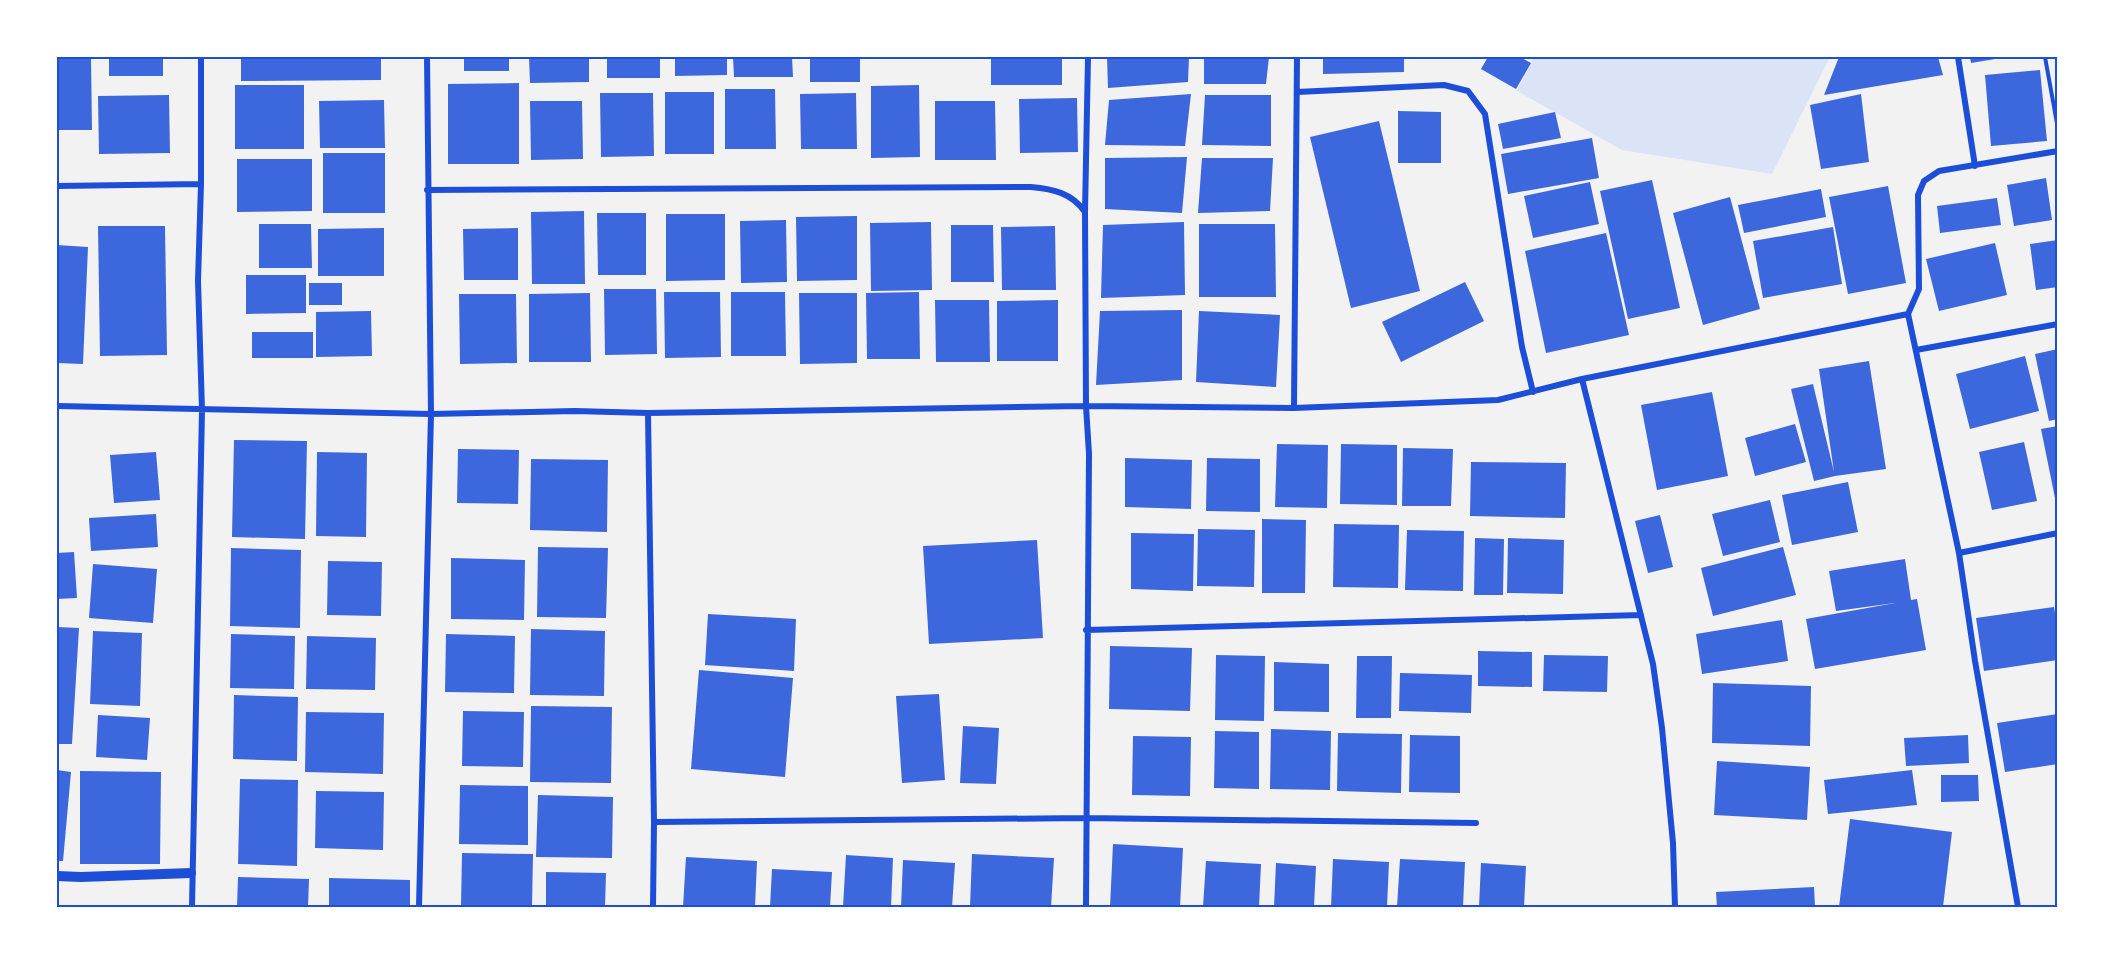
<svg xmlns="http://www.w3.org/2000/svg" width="2115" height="964" font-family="Lora,serif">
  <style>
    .green { fill: #dbe4f7 }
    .building { fill: #3d67dc }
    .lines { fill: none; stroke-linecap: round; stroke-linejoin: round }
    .path { stroke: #1d4ed8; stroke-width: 4 }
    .minor { stroke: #1d4ed8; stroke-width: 6 }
    .tertiary { stroke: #1d4ed8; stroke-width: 10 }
    .neatline { fill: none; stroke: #1d4ed8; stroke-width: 2 }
  </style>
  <rect width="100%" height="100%" fill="#f2f2f2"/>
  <path class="green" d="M1534,57h296l-58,117 -150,-24 -105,-59z"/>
  <path class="building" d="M57,57h34l1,73h-35z
    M109,57h54v19h-54z
    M241,57h140v23l-140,1z
    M464,57h45v14h-45z
    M529,57h60v25l-59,1z
    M607,57h53v21h-53z
    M675,57h52v18l-52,1z
    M733,57h59l1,20h-59z
    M810,57h50v25h-50z
    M991,57h71v28h-71z
    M1107,57h82l-1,25 -80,6z
    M1204,57h65l-3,27h-62z
    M1323,57h81v15l-81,2z
    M1488,57h32l11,6 -15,26 -35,-20z
    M1839,57h99l5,18 -119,20z
    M1970,57h31v1l-30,5z
    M2040,70l7,71 -56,5 -6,-71z
    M519,83v81h-71v-80z
    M235,85h69v64h-69z
    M919,85l1,72 -49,1v-72z
    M725,89h50l1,60h-51z
    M665,92h49v62h-49z
    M600,93h53l1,63 -53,1z
    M856,93l1,56h-56l-1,-55z
    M1191,94l-6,52 -80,-1 4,-45z
    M1861,94l8,68 -48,7 -11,-64z
    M169,95l1,58 -71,1 -1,-58z
    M1205,95h66v51l-69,-1z
    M1077,98l1,54 -58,1 -1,-54z
    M384,100l1,48h-65l-1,-47z
    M530,101h52l1,58 -52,1z
    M935,101h60l1,59h-61z
    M1398,111l43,1v51h-43z
    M1555,112l6,26 -58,11 -5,-25z
    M1379,121l41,170 -69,17 -41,-171z
    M1592,138l7,40 -91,16 -7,-40z
    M323,153h62v60h-62z
    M1187,157l-5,56 -77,-4v-51z
    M1202,158h71l-3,53 -72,2z
    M237,159h75v52l-75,1z
    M2046,178l6,42 -38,6 -7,-41z
    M1652,180l28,128 -52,11 -28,-128z
    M1590,182l9,42 -66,14 -9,-42z
    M1888,186l18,97 -58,11 -19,-97z
    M1821,189l5,28 -82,16 -6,-28z
    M1730,197l30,112 -57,16 -30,-112z
    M1997,198l4,27 -61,8 -3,-27z
    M584,211l1,73h-53l-1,-72z
    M597,213h49v62h-48z
    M666,214h59v66l-59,1z
    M857,216v64l-60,1 -1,-64z
    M786,220l1,62 -46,1 -1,-62z
    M931,222l1,68 -61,1 -1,-68z
    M1184,222l1,73 -84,3 2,-73z
    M259,224h52l1,44h-53z
    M1199,224h76l1,73h-77z
    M951,225h42l1,57h-43z
    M98,226h67l2,129 -67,1z
    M1055,226l1,64h-54l-1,-63z
    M1833,227l9,57 -79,14 -10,-57z
    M384,228v48h-66v-47z
    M518,228v52h-54l-1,-51z
    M1606,233l23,102 -83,18 -21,-102z
    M2058,240v47l-22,3 -6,-46z
    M1995,243l12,52 -68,16 -13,-52z
    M57,245l31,2 -5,117 -26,-1z
    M246,275h60v38l-60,1z
    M1465,282l19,39 -83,41 -19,-40z
    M309,283h33v22h-33z
    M604,289h52l1,65 -52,1z
    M664,292h56l1,65 -56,1z
    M731,292h54l1,64h-55z
    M919,292l1,67h-53l-1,-66z
    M590,293l1,69h-62v-68z
    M799,293h58v70l-57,1z
    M459,294h57l1,69 -57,1z
    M935,300h54l1,62h-54z
    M1058,300v61h-61v-60z
    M1182,310v70l-86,5 4,-74z
    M371,311l1,45 -56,1v-45z
    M1199,311l81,4 -4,72 -80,-5z
    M252,332h61v26h-61z
    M2058,349v70l-9,2 -14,-67z
    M2025,356l14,55 -69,18 -14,-55z
    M1869,361l17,108 -51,7 -21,5 -23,-92 22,-5 21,88 -15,-103z
    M1712,392l16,84 -71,14 -16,-85z
    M1795,424l11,38 -51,14 -10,-38z
    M2058,426v77h-2l-15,-74z
    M234,440l73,1 -2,98 -73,-2z
    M2024,442l13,59 -45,9 -13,-58z
    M1277,444l51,1 -1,63 -52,-1z
    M1341,444l56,1v60l-57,-1z
    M1403,448l50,1 -2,57h-49z
    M458,449l61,1 -1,54 -61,-1z
    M156,452l4,48 -46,3 -4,-48z
    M317,452l50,1 -1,84 -50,-1z
    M1125,458l67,2 -1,49 -66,-2z
    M1207,458l53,1v53l-54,-1z
    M531,459l77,1 -1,72 -77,-2z
    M1471,462l95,1 -1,55 -95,-2z
    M1848,482l10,50 -66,13 -10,-50z
    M1770,500l10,42 -57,14 -11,-42z
    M156,514l2,33 -67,4 -2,-33z
    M1660,515l13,52 -25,6 -13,-52z
    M1262,519l44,1 -1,73h-43z
    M1334,524l65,1 -1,63 -65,-1z
    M1198,529l57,1 -1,57 -57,-1z
    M1407,530l57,1 -1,60 -58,-1z
    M1131,533l63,1 -1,57 -62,-2z
    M1475,538l29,1 -1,56h-29z
    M1508,538l56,2 -1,54 -56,-1z
    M1037,540l6,98 -114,6 -6,-98z
    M538,547l70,1 -2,70 -69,-1z
    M1783,547l13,48 -83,21 -12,-48z
    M231,548l70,2 -1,78 -70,-2z
    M74,552l3,46 -20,1v-46z
    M451,558l74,2 -1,60 -73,-1z
    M1905,559l6,41 6,-1 9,51 -111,19 -9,-50 89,-16 -59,8 -7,-40z
    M328,561l54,1 -1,54 -54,-1z
    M93,564l64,5 -4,54 -64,-5z
    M2054,607l4,25v28l-74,11 -8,-53z
    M708,614l88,5 -2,52 -89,-6z
    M1782,620l6,41 -86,13 -6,-40z
    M57,627l22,1 -7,116h-15z
    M531,629l74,2 -1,65 -74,-1z
    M93,631l49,2 -2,73 -50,-2z
    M231,634l64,2 -1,53 -64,-1z
    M446,634l69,2 -1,57 -69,-1z
    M307,636l69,2 -1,52 -69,-1z
    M1110,646l82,2 -2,63 -81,-2z
    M1478,651l54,1v35l-54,-1z
    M1216,655l49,1 -1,65 -49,-1z
    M1544,655l64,1 -1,36 -64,-1z
    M1357,656h35l-1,62h-35z
    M1274,662l55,2v48l-55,-1z
    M699,670l94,8 -8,99 -94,-8z
    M1400,673l72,2 -1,38 -72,-2z
    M1713,683l98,3 -1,60 -98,-3z
    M939,694l6,86 -43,3 -6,-87z
    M234,695l64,2 -1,64 -64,-2z
    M531,706l81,1 -1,76 -81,-1z
    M463,711l61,1 -1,55 -61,-1z
    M306,712l78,1 -1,61 -78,-2z
    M2058,714v50l-53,8 -8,-49z
    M98,715l52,3 -3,42 -51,-3z
    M963,726l36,2 -3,56 -36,-1z
    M1271,729l60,2 -1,59 -60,-1z
    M1215,731l44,1v57l-45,-1z
    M1338,733l64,1 -1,59 -64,-2z
    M1410,735l50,1v57l-51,-1z
    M1968,735l1,28 -63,3 -2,-28z
    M1133,736l58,1 -1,59 -58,-1z
    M1717,761l93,6 -3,53 -93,-5z
    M57,770l14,2 -8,89h-6z
    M1912,770l5,35 -89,9 -4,-34z
    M80,771l81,1 -1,92h-80z
    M1941,775h37l1,26 -38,1z
    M240,779l58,1 -1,86 -59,-2z
    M460,785l68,1v59l-69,-1z
    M316,791l68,1 -1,58 -68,-2z
    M538,795l75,2 -1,61 -76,-1z
    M1850,819l102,13 -9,75h-104z
    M1113,844l70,4 -3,59h-70z
    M462,853l71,1 -1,53h-71z
    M972,854l82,4 -3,49h-81z
    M846,855l47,3 -2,49h-48z
    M686,857l71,4 -2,46h-72z
    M1333,859l56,3 -2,45h-56z
    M1400,859l65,3 -2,45h-66z
    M903,860l52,3 -3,44h-51z
    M1206,861l55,3 -2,43h-56z
    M1276,863l40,3 -2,41h-40z
    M1481,863l45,3 -2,41h-45z
    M772,869l60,3 -2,35h-60z
    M546,872l60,1 -1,34h-59z
    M238,877l71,2 -1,28h-71z
    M329,878l81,2v27h-81z
    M1814,887l1,20h-98l-1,-15z"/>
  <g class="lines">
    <path class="path" d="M2045,57l13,72"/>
    <path class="minor" d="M1958,57l17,109
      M1297,92l147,-7 24,6 17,23 37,233 11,45
      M57,186l144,-2
      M427,190l604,-3c22,2 41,6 54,25l1,194 3,48 -3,453
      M1085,212l3,-155
      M1916,350l142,-26
      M1582,379l71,285 9,64 11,115 2,64
      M57,406l374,8 144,-3 73,2 438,-7 208,2 204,-8 84,-21 326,-65
      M1294,408l3,-351
      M648,413l6,409 -1,85
      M1959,553l99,-20
      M1086,630l555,-15
      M654,822l431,-4 391,5
      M192,907l10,-497 -4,-129 3,-97v-127
      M419,907l12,-493 -4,-357
      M2018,907l-43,-246 -16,-108 -51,-239 11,-25 -1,-94 6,-14 15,-10 119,-20"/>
    <path class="tertiary" d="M57,876l24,1 110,-4"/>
  </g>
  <rect width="2115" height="964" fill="none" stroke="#ffffff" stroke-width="117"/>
  <rect x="58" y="58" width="1998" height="848" class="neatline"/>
</svg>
